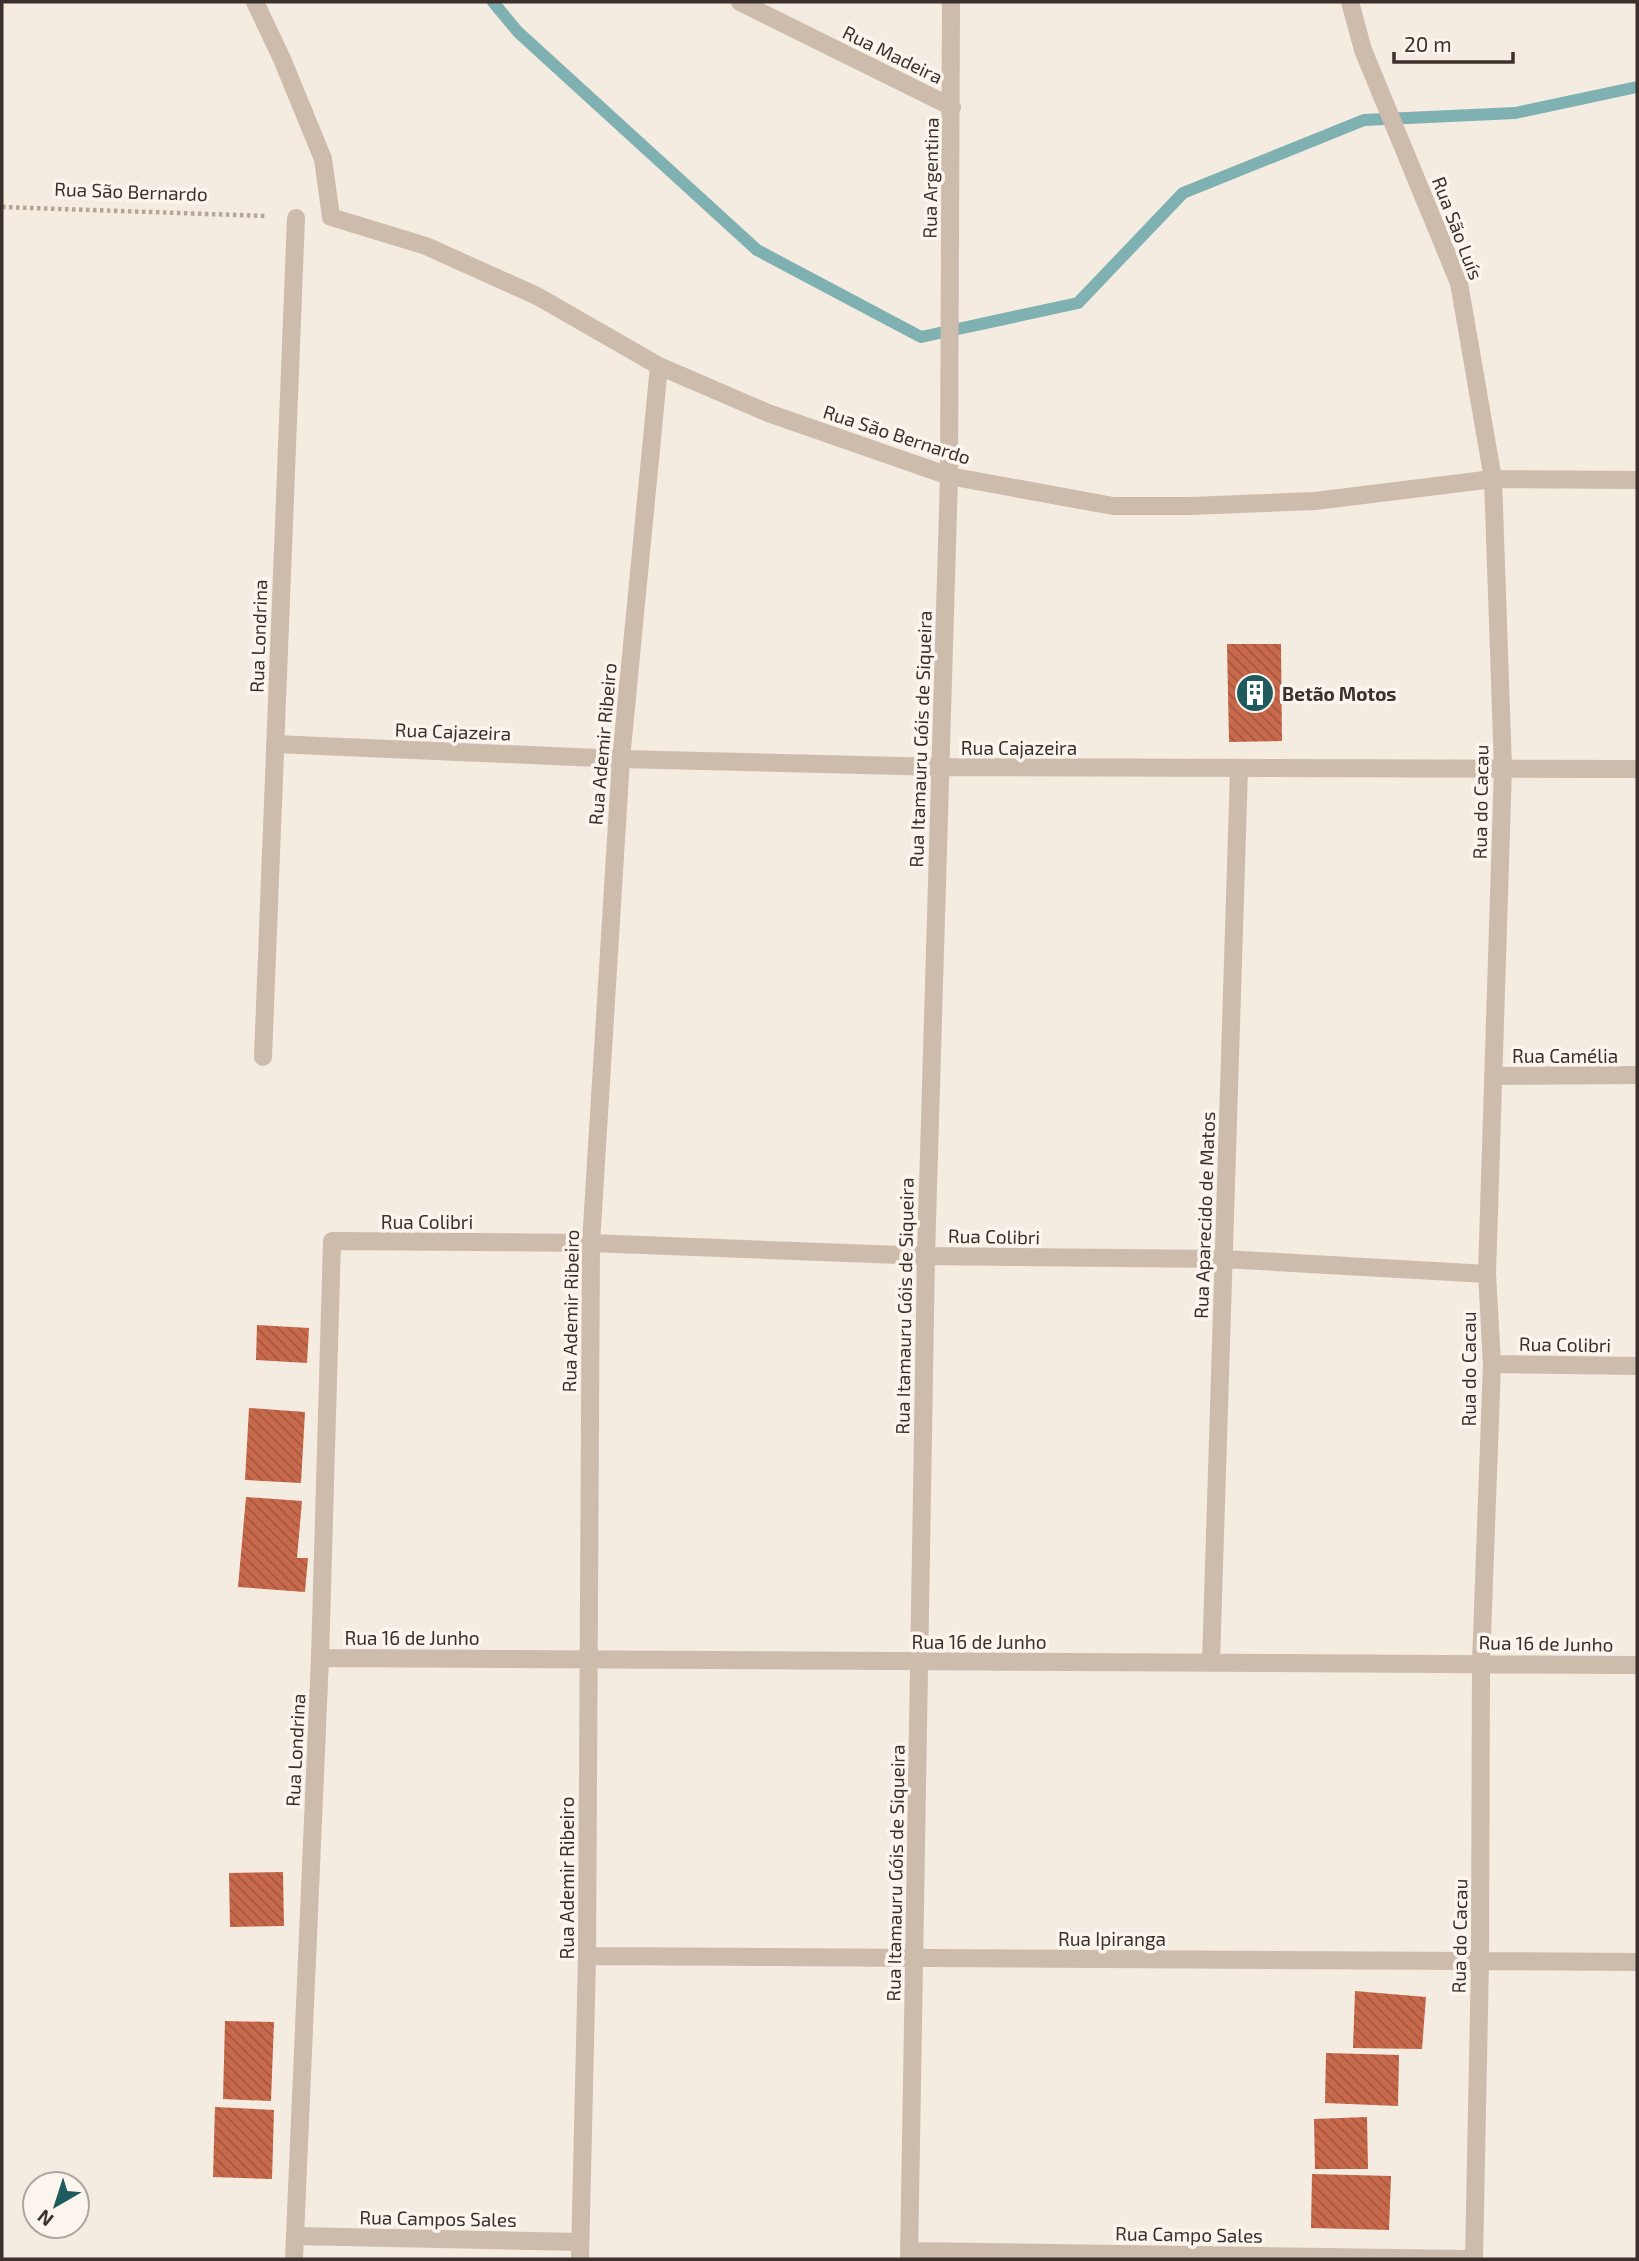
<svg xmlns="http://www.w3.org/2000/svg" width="1639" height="2261" font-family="'Exo 2',sans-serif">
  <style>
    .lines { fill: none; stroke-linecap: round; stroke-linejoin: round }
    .stream { stroke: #7fb0b2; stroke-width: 12 }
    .building { fill: url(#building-back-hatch) }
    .path { stroke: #b9a596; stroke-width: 4.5; stroke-dasharray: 3.5 3.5; stroke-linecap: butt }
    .minor { stroke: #cdbbac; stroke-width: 18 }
    .labels { text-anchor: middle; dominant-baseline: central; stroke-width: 7; stroke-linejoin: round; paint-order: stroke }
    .street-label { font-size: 19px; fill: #3b302b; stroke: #fbf5ee }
    .poi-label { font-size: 19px; font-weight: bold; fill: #3b302b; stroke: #fbf5ee; text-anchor: start }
  </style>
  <defs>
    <pattern id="building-back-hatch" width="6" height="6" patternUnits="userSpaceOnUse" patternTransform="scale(1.75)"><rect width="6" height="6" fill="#c8694b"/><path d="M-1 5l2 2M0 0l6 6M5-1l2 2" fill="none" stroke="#a4573f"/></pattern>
  </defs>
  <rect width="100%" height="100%" fill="#f4ebe1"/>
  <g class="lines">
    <path class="stream" d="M493,2l25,30 239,218 164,87 157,-34 105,-110 181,-73 151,-7 122,-26"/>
  </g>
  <path class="building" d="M1227,644h54l1,97 -53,1z
    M257,1325l52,3 -2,35 -51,-3z
    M249,1408l56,4 -4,71 -56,-3z
    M246,1497l56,4 -5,57h11l-3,34 -67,-5z
    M283,1872l1,54 -54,1 -1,-54z
    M1355,1991l71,6 -4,52 -69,-1z
    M225,2021l49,1 -3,79 -48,-2z
    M1326,2053l73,2 -1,51 -73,-3z
    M215,2107l59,3 -2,69 -59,-2z
    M1367,2117l1,52h-53l-1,-50z
    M1312,2174l79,2 -2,54 -78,-2z"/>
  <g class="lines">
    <path class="path" d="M2,207l265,9"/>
    <path class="minor" d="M255,2l27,57 41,100 8,58 95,29 111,50 122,70 109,47 181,63 164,30h77l125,-5 178,-22 144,1
      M740,2l212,105
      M1350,2l13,48 96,233 34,196 10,289 -16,506 5,90 -11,299 -1,298 -6,298
      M275,744l346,15 319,8 697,2
      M263,1057l33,-839
      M1493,1076l144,-1
      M1492,1364l145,2
      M320,1658l1317,7
      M1211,1662l28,-892
      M587,1956l1050,6
      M295,2236l285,6
      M910,2251l559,8
      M294,2259l26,-601 12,-417 259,2 335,13 298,3 263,15
      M580,2259l7,-303 4,-713 30,-484 38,-393
      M909,2259l17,-1003 23,-780 2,-474"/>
  </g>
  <defs>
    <symbol id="building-disc" viewBox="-11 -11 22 22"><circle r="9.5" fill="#1f5a5e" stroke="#fbf5ee"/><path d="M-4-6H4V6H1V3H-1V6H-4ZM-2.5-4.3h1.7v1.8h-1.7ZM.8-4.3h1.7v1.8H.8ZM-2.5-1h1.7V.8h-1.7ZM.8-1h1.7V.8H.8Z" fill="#fff"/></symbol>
  </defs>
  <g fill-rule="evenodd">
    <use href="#building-disc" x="1233" y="671" width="44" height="44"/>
  </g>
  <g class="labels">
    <g class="street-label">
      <text transform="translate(893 54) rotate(26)">Rua Madeira</text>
      <text transform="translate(930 178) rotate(-89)">Rua Argentina</text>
      <text transform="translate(131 191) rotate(2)">Rua São Bernardo</text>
      <text transform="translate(1458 228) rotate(69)">Rua São Luís</text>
      <text transform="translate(897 434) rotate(18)">Rua São Bernardo</text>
      <text transform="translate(258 636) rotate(-88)">Rua Londrina</text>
      <text transform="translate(453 731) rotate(2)">Rua Cajazeira</text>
      <text transform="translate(920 739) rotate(-88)">Rua Itamauru Góis de Siqueira</text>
      <text transform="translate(602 744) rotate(-85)">Rua Ademir Ribeiro</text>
      <text x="1019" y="747">Rua Cajazeira</text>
      <text transform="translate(1480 802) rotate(-89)">Rua do Cacau</text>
      <text x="1565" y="1055">Rua Camélia</text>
      <text transform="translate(1204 1215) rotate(-88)">Rua Aparecido de Matos</text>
      <text x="427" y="1221">Rua Colibri</text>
      <text transform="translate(994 1236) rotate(1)">Rua Colibri</text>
      <text transform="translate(904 1306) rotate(-89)">Rua Itamauru Góis de Siqueira</text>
      <text transform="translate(570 1311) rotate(-89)">Rua Ademir Ribeiro</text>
      <text transform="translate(1565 1344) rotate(1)">Rua Colibri</text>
      <text transform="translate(1468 1369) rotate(-90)">Rua do Cacau</text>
      <text x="412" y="1637">Rua 16 de Junho</text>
      <text x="979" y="1641">Rua 16 de Junho</text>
      <text transform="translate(1546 1643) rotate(1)">Rua 16 de Junho</text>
      <text transform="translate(295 1750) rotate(-87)">Rua Londrina</text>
      <text transform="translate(895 1873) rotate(-89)">Rua Itamauru Góis de Siqueira</text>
      <text transform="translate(566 1878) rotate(-90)">Rua Ademir Ribeiro</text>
      <text transform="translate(1459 1936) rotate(-89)">Rua do Cacau</text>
      <text x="1112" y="1938">Rua Ipiranga</text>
      <text transform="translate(438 2218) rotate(1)">Rua Campos Sales</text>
      <text transform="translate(1189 2234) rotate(1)">Rua Campo Sales</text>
    </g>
    <g class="poi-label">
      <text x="1282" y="693">Betão Motos</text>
    </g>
  </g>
  <rect width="1639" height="2261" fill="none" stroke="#3b302b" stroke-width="7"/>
  <g transform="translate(56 2205) rotate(219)"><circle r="33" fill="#fbf5ee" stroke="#aea6a0" stroke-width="2"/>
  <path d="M0-5L12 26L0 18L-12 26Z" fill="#1f5a5e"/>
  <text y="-10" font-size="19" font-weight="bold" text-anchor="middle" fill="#3b302b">N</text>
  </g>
  <path d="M1394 52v10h119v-10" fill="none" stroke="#3b302b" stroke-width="3.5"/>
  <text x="1404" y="52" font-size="21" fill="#3b302b" stroke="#fbf5ee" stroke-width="5" paint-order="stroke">20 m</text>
</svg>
